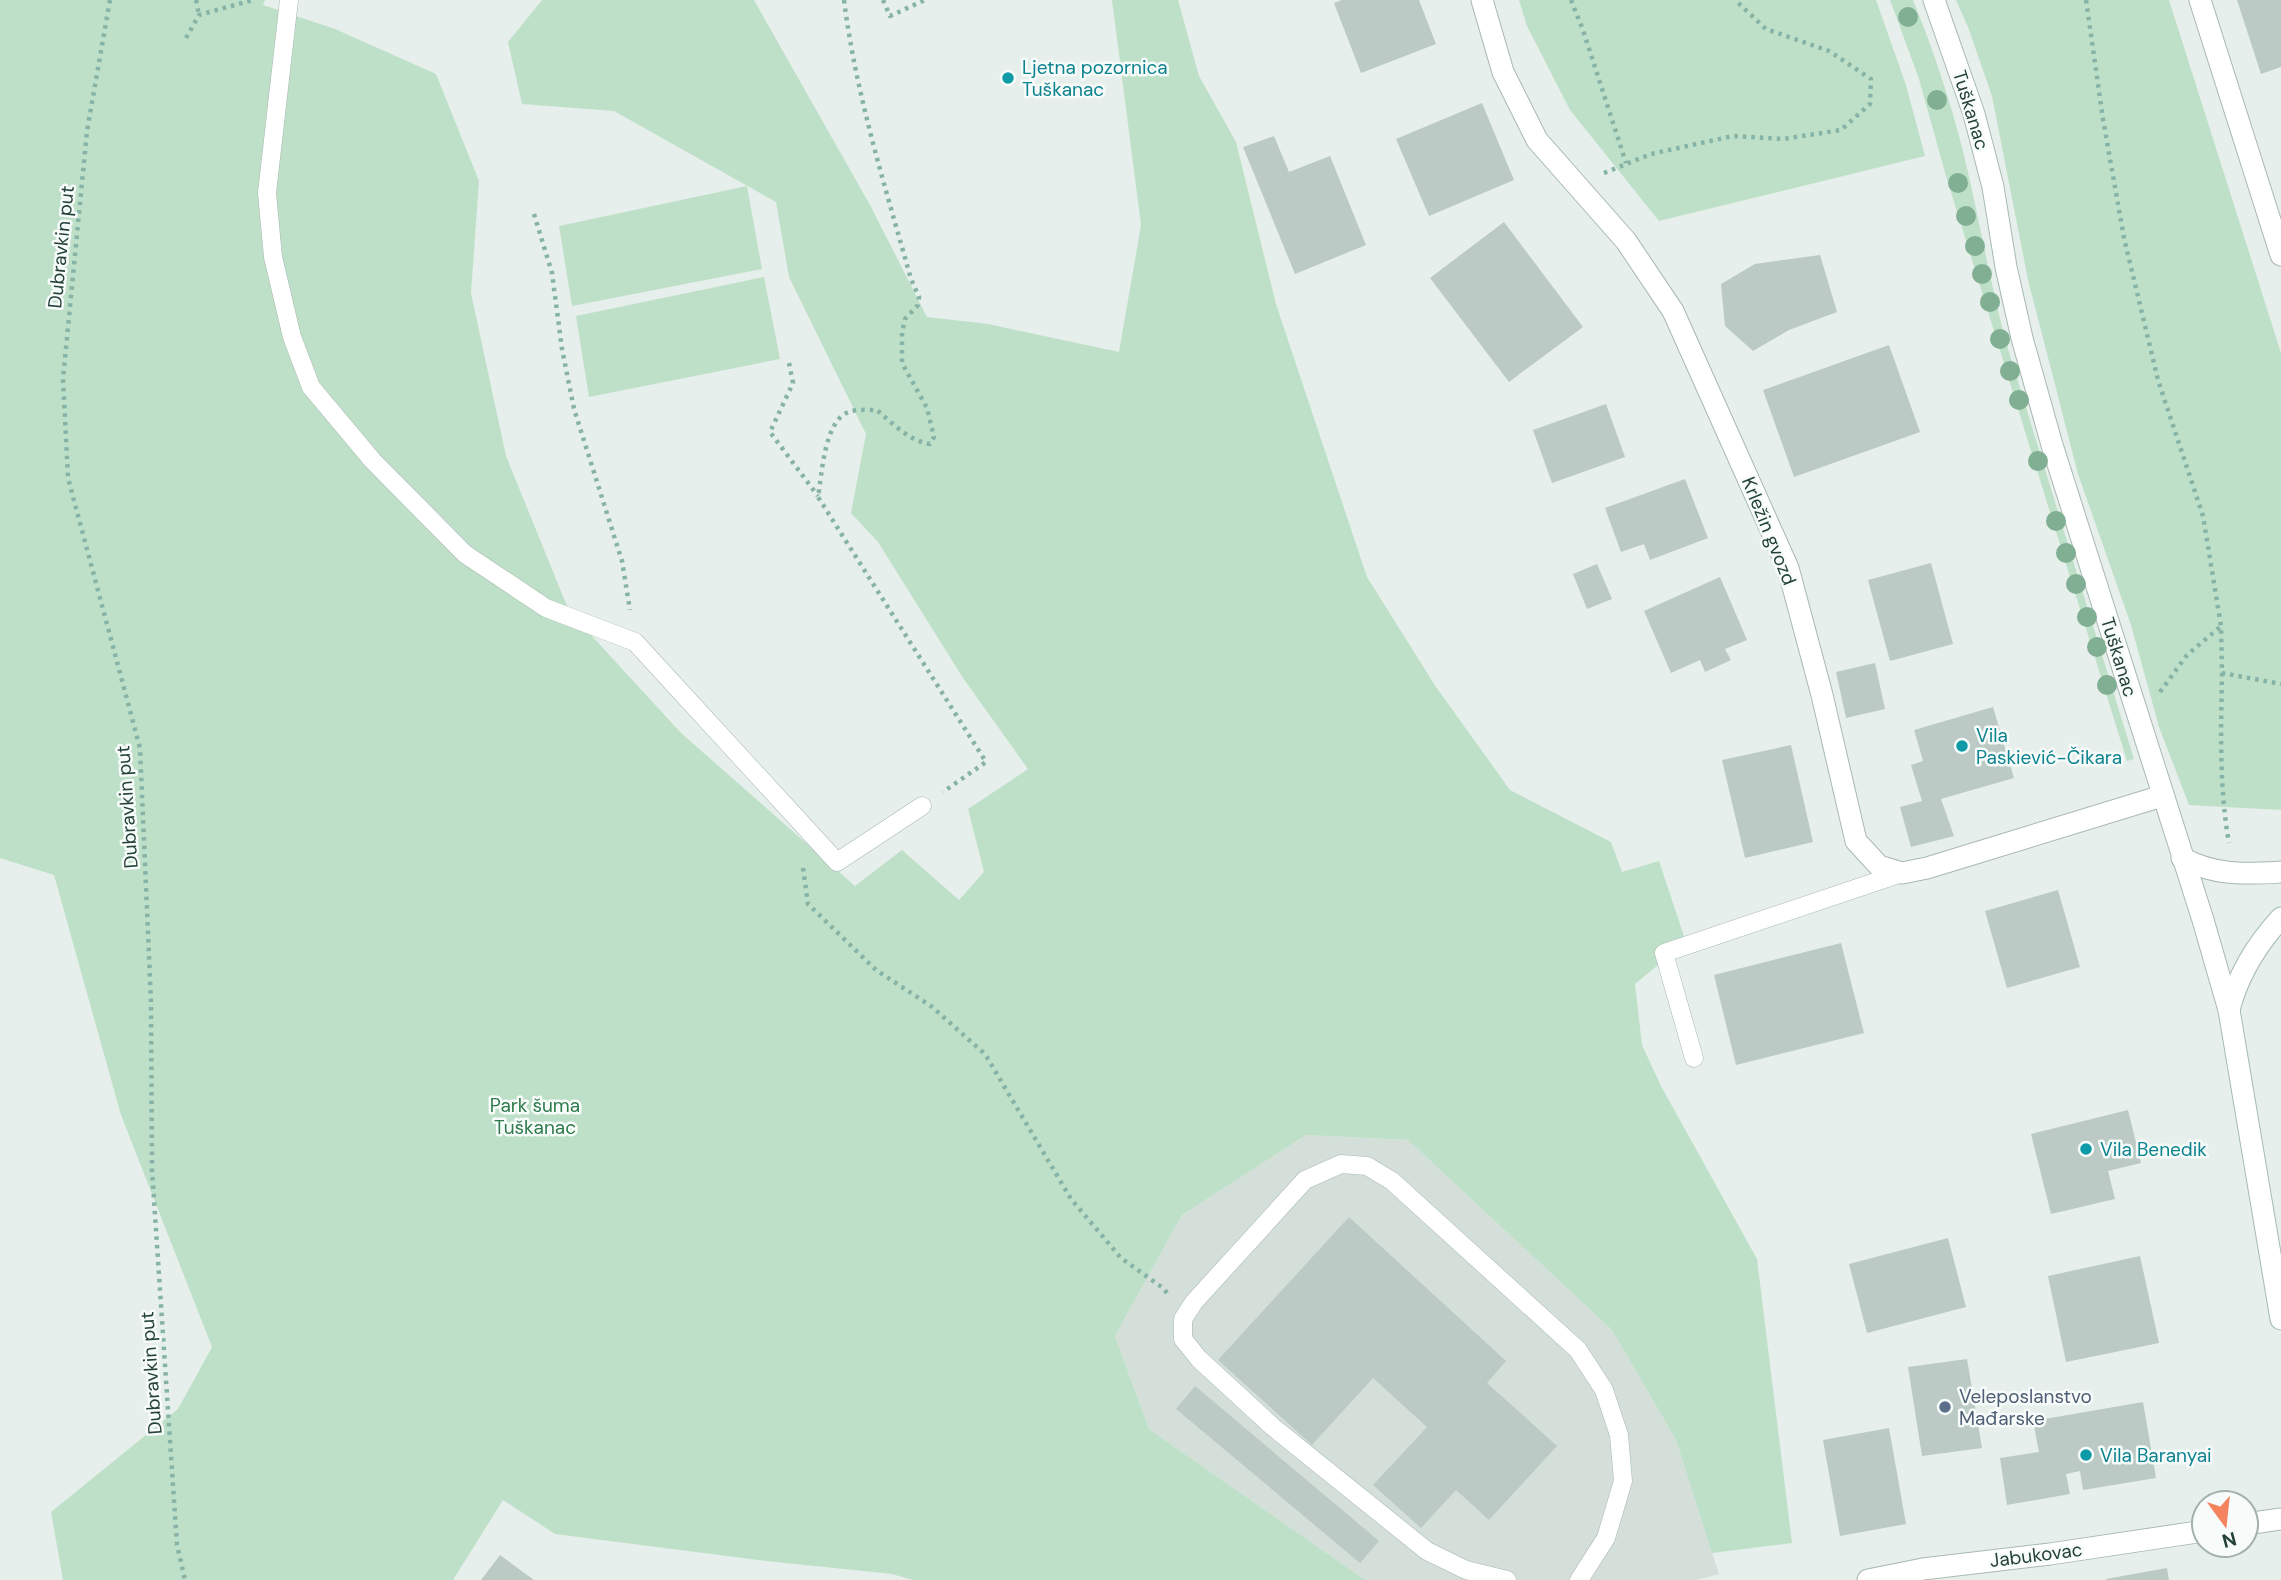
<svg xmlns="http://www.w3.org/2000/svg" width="2281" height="1580" font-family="'DM Sans',sans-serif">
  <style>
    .built { fill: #d4dfda }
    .green { fill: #bfe0c8 }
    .building { fill: #bbcac4 }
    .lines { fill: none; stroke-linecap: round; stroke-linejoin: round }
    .lane-casing { stroke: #a8b8b2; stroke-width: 19 }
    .street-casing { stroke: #a8b8b2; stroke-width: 23 }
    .secondary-casing { stroke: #a4bbb3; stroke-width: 23 }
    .path { stroke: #86b3a5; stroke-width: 4.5; stroke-dasharray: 3.5 5; stroke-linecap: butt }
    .lane { stroke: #fff; stroke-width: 18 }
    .street { stroke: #fff; stroke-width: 21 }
    .secondary { stroke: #fff; stroke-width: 21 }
    .tree { fill: #80af93 }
    .culture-dot { fill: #0f9aa8; stroke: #f7fbf9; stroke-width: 2.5 }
    .service-dot { fill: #5c6f8a; stroke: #f7fbf9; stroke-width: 2.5 }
    .labels { text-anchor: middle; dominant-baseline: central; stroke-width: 5; stroke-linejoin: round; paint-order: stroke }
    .culture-label { font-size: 19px; fill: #0d838f; stroke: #f7fbf9; text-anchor: start }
    .street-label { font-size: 19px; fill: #24423a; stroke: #f7fbf9 }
    .park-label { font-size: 19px; fill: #2d7a4b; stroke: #f7fbf9 }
    .service-label { font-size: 19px; fill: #4e5e75; stroke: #f7fbf9; text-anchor: start }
  </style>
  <rect width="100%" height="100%" fill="#e6efeb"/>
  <path class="built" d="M1306,1135l102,5 204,190 64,110 43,134 -23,6h-331l-216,-151 -34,-93 67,-121z"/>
  <path class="green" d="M0,0h265l-2,5 72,24 101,45 43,107 -8,112 35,163 63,155 112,122 174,153 47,-36 57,50 25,-28 -16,-63 60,-40 -65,-91 -85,-136 -27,-29 15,-79 -77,-157 -13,-75 -162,-91 -92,-7 -14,-62 34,-42h212l116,205 57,112 61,7 131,28 22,-127 -29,-225h66l21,76 37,66 40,162 91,273 69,110 74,103 101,52 11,30 37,-11 27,81 -51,42 7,61 19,41 96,173 35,284 -80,10 -36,-113 -64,-110 -204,-190 -102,-5 -124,80 -67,121 34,93 216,151h-452l-21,-6 -126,-13 -211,-27 -52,-34 -50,80h-390l-12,-68 127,-103 34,-62 -91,-232 -67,-240 -54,-17z
    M1519,0h357l30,85 19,71 -266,65 -89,-111 -43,-84z
    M1890,0h23c20,49 37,100 50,151 16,66 27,133 45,198l126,410 -7,2 -181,-585 -27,-97z
    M1956,0h213l112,353v457l-92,-5 -30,-78 -28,-102 -53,-151 -50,-194 -36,-184 -24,-69z
    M747,186l15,83 -190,37 -13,-80z
    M764,277l16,82 -191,38 -13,-81z"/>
  <path class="building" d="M1342,0h77l17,44 -75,29 -27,-70z
    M2237,0h44v67l-20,7z
    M1482,103l32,77 -85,36 -33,-77z
    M1274,136l15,36 41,-16 36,89 -71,29 -52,-127z
    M1504,222l79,105 -74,55 -79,-104z
    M1820,255l17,57 -48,18 -36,21 -28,-25 -4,-42 34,-20z
    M1889,345l31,87 -126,45 -31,-87z
    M1606,404l19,53 -73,26 -19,-53z
    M1685,479l23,59 -58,22 -6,-16 -23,8 -16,-44z
    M1931,563l22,81 -63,17 -22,-81z
    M1597,564l15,35 -25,10 -14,-35z
    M1720,577l27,63 -22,9 6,11 -26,12 -5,-12 -29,13 -27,-62z
    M1875,663l10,46 -39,9 -10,-46z
    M1993,707l21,71 -73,21 13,37 -43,11 -11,-40 22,-6 -11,-36 12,-4 -9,-31z
    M1791,745l22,97 -68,16 -23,-98z
    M2058,890l22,77 -73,21 -22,-77z
    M1841,943l23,90 -128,32 -22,-90z
    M2128,1110l13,53 -33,8 7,28 -64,15 -20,-80z
    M1349,1217l157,144 -19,22 70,63 -68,74 -33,-30 -35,38 -48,-43 54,-58 -54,-49 -61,67 -94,-85z
    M1948,1238l18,69 -99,26 -18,-69z
    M2140,1256l19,87 -93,19 -18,-86z
    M1967,1359l15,89 -60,8 -14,-89z
    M1195,1386l184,155 -19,22 -184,-154z
    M2143,1402l13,76 -73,12 -3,-19 -14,3 4,20 -63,11 -7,-47 39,-6 -6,-31z
    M1889,1428l17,96 -66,12 -17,-96z
    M500,1555l34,25h-53z
    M2167,1568l2,12h-63v-1z"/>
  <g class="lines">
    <defs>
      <path id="lane" d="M289,0l-22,193 6,64 19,80 19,50 62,74 92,93 81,54 89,34 202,220 85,-56
        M1694,1058l-30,-105 238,-80
        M1507,1580l-41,-10 -39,-19 -154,-124 -74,-68 -16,-20v-20l11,-17 111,-122 36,-16 26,2 25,15 186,169 26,40 15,45 4,46 -17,57 -27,42"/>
      <path id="street" d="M1482,0l21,72 34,68 89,101 47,70 115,257 34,127 34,146 23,25 23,7 25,-5 235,-72
        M1934,0l40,114 19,73 13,80 16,71 30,107 151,475 26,90
        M2200,0l81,255
        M2182,858c34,18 62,16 99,14
        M2246,1524l35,-5
        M1868,1580l55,-11 127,-15 154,-23"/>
      <path id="secondary" d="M2281,918c-24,26 -43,57 -52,92l52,309"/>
    </defs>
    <use href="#lane" class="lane-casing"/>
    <use href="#street" class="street-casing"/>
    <use href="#secondary" class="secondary-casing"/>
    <path class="path" d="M110,0l-23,131 -24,248 5,99 72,270 11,254 1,168 25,375 8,35
      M196,0l3,15
      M844,0c12,95 41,186 67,279l8,18 -1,8 -13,14 -3,14v30l25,45 7,29 -4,7c-21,-3 -38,-21 -53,-34 -9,0 -20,-1 -28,2 -25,8 -27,63 -31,85l168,265 -43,30
      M883,0l7,16 35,-16
      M1571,0l12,30 43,133
      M2086,0l17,119 21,119 34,142 45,136 18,110 1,47 59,11
      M186,38l13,-23 54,-15
      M1604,173l47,-19 82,-18 50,3 58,-9 29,-26 1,-25 -42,-28 -63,-22 -31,-29
      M534,214l18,59 10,76 12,60 48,152 8,49
      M789,363l4,20 -23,49 48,64
      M2222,673c-1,57 -3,114 7,170
      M2160,692l27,-37 33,-28
      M803,868l5,36 68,66 55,36 54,48 86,145 50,59 42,30 4,5"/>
    <use href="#lane" class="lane"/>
    <use href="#street" class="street"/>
    <use href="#secondary" class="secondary"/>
  </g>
  <g class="tree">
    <circle cx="1908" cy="17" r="10"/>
    <circle cx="1937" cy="100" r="10"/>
    <circle cx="1958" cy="183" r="10"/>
    <circle cx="1966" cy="216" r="10"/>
    <circle cx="1975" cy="246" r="10"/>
    <circle cx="1982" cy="274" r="10"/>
    <circle cx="1990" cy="302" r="10"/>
    <circle cx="2000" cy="339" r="10"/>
    <circle cx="2010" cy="371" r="10"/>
    <circle cx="2019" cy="400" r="10"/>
    <circle cx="2038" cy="461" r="10"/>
    <circle cx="2056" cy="521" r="10"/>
    <circle cx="2066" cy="553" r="10"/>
    <circle cx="2076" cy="584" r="10"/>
    <circle cx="2087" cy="617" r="10"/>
    <circle cx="2097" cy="647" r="10"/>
    <circle cx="2107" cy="685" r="10"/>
  </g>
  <g class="culture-dot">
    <circle cx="1008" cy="78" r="7"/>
    <circle cx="1962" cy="746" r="7"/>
    <circle cx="2086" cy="1149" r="7"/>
    <circle cx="2086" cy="1455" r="7"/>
  </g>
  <circle class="service-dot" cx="1945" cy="1407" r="7"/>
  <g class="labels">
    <g class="culture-label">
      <text x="1022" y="67">Ljetna pozornica<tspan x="1022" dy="22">Tuškanac</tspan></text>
      <text x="1976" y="735">Vila<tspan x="1976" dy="22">Paskiević-Čikara</tspan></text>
      <text x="2100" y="1149">Vila Benedik</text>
      <text x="2100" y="1455">Vila Baranyai</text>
    </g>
    <g class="street-label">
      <text transform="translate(1971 110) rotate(73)">Tuškanac</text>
      <text transform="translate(61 247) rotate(-84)">Dubravkin put</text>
      <text transform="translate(1769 531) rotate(68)">Krležin gvozd</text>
      <text transform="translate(2119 657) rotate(73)">Tuškanac</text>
      <text transform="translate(127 807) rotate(-94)">Dubravkin put</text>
      <text transform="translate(151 1373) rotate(-94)">Dubravkin put</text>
      <text transform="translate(2036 1555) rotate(-7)">Jabukovac</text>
    </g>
    <g class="park-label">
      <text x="535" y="1105">Park šuma<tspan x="535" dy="22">Tuškanac</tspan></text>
    </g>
    <g class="service-label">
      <text x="1959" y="1396">Veleposlanstvo<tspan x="1959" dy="22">Mađarske</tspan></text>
    </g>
  </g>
  <g transform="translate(2225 1524) rotate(165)"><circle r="33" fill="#f7fbf9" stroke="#a3b1ad" stroke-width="2"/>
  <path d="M0-5L12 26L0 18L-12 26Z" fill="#f4845f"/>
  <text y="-10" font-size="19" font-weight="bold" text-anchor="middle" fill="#24423a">N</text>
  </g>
</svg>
